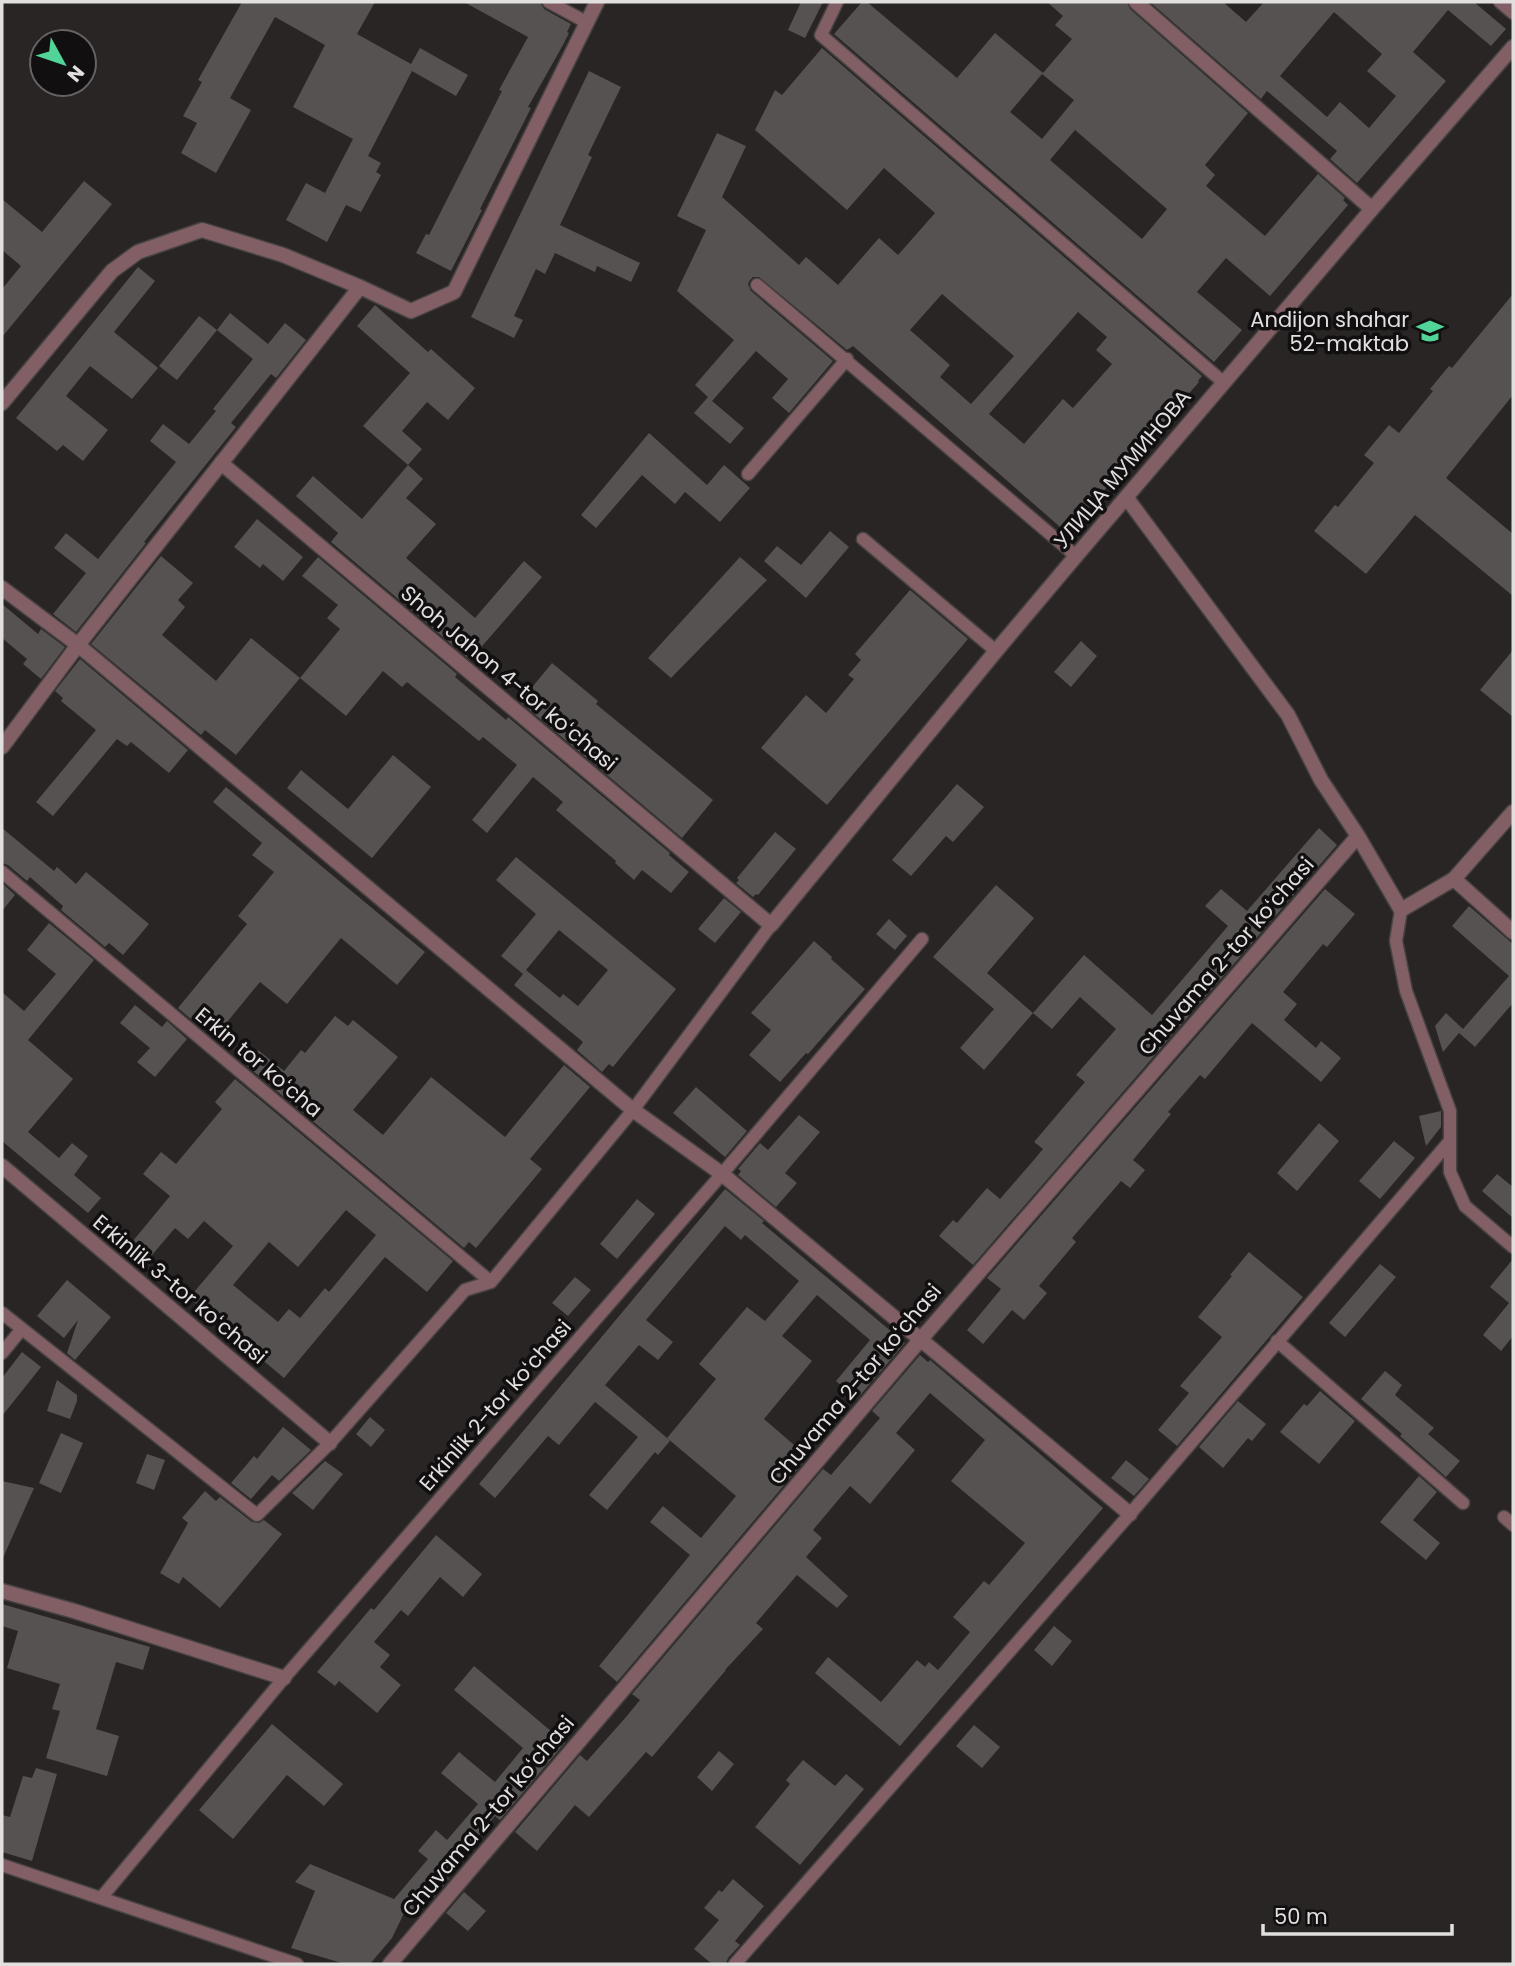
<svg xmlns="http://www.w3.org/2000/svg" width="1515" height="1966" font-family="Poppins,sans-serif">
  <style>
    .building { fill: #575252; fill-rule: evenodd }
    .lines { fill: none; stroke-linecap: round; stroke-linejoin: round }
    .service-casing { stroke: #474343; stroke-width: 15 }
    .minor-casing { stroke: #474343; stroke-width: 17 }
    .service { stroke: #825f64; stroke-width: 12 }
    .minor { stroke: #825f64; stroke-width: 14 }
    .labels { text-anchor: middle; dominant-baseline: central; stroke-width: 7; stroke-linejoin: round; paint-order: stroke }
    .poi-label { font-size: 21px; fill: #e2dfdf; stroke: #110f0f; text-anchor: end }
    .street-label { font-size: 21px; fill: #e2dfdf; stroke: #110f0f }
  </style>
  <rect width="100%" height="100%" fill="#292525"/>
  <path class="building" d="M242,2h133l-18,32 54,30 9,-16 48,27 -12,21 -44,-25 -44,85 13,7 -5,9 5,3 -20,37 -15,-7 -19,37 -41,-22 20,-37 19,10 28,-54 -60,-32 32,-62 -50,-28 -45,81 21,12 -35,63 -35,-20 16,-30 -14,-7 19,-34 -4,-2z
    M464,2h76l4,7 27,15 -4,8 2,1 -6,12 -35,62 3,1 -51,101 2,1 -31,61 -35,-18 10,-19 3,1 73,-144 -3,-1 29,-53z
    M801,2h22l-18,36 -17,-8z
    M862,2h5l90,76 38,-45 48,40 29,-34 -17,-14 8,-9 -16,-14h80l3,7 118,104 -43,52 10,10 -9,11 59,50 53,-62 27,24 -2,2 5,5 -78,91 -44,-38 -29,34 45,38 -28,32 -380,-328zM1042,74l32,26 -32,39 -32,-27zM1075,130l92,79 -25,30 -92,-79z
    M1150,2h73l23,20 18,-20h210l32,27 -15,17 -43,-36 -35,42 33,29 -89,102 -27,-24 7,-8 -70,-60 -6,8zM1334,12l48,42 -15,17 29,25 -27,32 -29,-26 -13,15 -47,-41z
    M822,48l380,328 -4,5 1,1 -132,151 -214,-187 -6,4 -88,-73h-6l-3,3 -2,4 3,7 82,70 -44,52 -17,-15 16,-19 -32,-28 -44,50 32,27 -14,16 -36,-31 14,-16 -13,-12 39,-45 -57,-49 29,-61 -29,-14 40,-83 29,13 -24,51 77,68 7,-8 32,28 41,-47 19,17 37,-42 -51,-45 -37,42 -92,-80 20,-40 7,5zM942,294l72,62 -43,48 -31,-27 10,-12 -40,-35zM1078,312l29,25 -11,13 16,14 -39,44 -10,-9 -39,45 -35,-30z
    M589,71l32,16 -33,68 4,2 -32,68 80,38 -9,19 -34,-16 -2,6 -40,-19 -10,21 -9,-5 -22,47 9,4 -9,18 -43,-21z
    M84,181l28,23 -110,133v-48l19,-23 -19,-16v-51l40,33z
    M138,267l17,14 -41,51 44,36 -26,31 -42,-33 -24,30 42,34 -25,31 -20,-16 -6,6 -41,-33z
    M1513,294v101l-67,83 67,56v62l-98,-81 -49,59 -52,-43 21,-26 3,2 36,-44 -10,-8 25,-30 10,8 34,-42 -3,-2 19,-23 3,2z
    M375,305l53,47 3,-3 44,39 -27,32 -21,-18 -25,29 20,18 -14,16 -45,-39 47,-53 -53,-47z
    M230,313l38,31 17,-21 21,17 -30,38 -5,-4 -40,49 5,4 -92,115 2,1 -70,89 -23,-18 33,-41 -32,-25 12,-15 32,26 78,-97 -26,-21 13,-17 26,20 27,-33 -3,-2 40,-50 -36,-29z
    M199,316l18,14 -40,50 -18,-14z
    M649,433l58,52 17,-20 26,23 -30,34 -35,-30 -10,12 -33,-29 -46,53 -15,-13z
    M408,465l15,14 -17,19 30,26 -30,34 69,60 49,-57 18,16 -72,83 -139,-118 7,-9 -42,-37 17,-20 49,43z
    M257,519l46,38 -20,24 -20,-17 -3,4 -26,-21z
    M830,531l19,16 -43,51 -42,-37 13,-15 24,19z
    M161,556l32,27 -15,17 7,7 -23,28 54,46 35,-43 49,40 -64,77 -31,-25 -4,5 -110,-91z
    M318,557l139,117 -2,3 51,43 2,-3 162,136 -1,2 20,17 -18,21 -29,-23 -8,10 -19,-17 1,-2 -60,-51 7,-8 -30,-25 -46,56 -15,-13 45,-55 -34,-28 -4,4 -72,-59 -5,5 -19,-16 -37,45 -46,-38 40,-49 -13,-11 11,-13 -36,-29z
    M740,557l27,23 -96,98 -23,-20z
    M910,590l58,49 -141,166 -66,-57 45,-53 20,18 28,-34 -6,-4 13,-15 -6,-6z
    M2,604l36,30 3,-5 24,18 -24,32 -18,-15 4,-5 -25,-21z
    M1081,641l16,15 -26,31 -17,-15z
    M1513,650v67l-33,-27z
    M80,659l108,91 -19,23 -38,-31 -4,4 -10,-7 -64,77 -17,-14 60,-72 -35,-29 2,-3 -8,-7z
    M552,663l46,38 -2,3 117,96 -31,38 -162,-136z
    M393,755l38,32 -59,71 -85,-70 14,-18 47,39z
    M957,784l27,23 -31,35 -7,-6 -35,40 -19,-16z
    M226,787l199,165 -28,33 -56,-47 -54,66 -27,-22 -42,51 -16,-12 -4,4 -20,-17 69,-84 -9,-8 36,-44 -22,-17 10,-12 -49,-41z
    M2,828l52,43 3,-4 19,17 10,-12 63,52 -26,31 -14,-12 -4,4 -44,-37 2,-4 -33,-29 -3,4 -19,-16 -6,-2z
    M1319,828l18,17 -364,420 -34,-29 14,-16 4,3 30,-35 13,11 33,-38 10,-12 -9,-7 51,-60 -9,-7 40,-46 -36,-32 -28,32 -19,-16 51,-58 68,60 76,-89 -23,-20 16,-17 26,22z
    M775,832l21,17 -38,46 -2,-1 -3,3 -17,-14 3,-3 -2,-2z
    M516,857l160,132 -63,78 -4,-3 -7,8 -25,-22 6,-8 -69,-57 9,-11 -22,-18 35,-42 -40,-34zM559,930l49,40 -30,36 -15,-12 -3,4 -34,-28z
    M2,883l13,12 -13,16z
    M996,885l38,33 -47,55 46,40 -49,57 -24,-22 34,-39 -61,-52z
    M1325,889l30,25 -28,33 -4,-3 -40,48 14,12 -13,16 32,28 5,-7 20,17 -20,24 -69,-59 -47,56 -5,-4 -32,37 3,2 -38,46 12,10 -15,18 -9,-7 -49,57 4,4 -37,44 8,7 -23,27 -12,-10 -29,34 -16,-14 34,-41 -14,-11z
    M724,898l17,14 -26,31 -17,-14z
    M1469,906l44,38v59l-38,44 -16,-14 -16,19 -8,-26 11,-13 17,16 46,-53 -57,-50z
    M889,919l18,17 -12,14 -19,-16z
    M49,923l45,37 -66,80 45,39 -45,53 31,26 13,-15 16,13 -14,19 27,23 -13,15 -86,-72v-149l22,19 32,-37 -29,-24z
    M814,941l18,16 -1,2 34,30 -57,65 -2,-1 -26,29 -31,-27 22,-25 -20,-17z
    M135,1005l27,22 5,-6 20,18 -32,38 -18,-15 13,-14 -30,-25z
    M335,1016l13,10 5,-6 45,37 -45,53 30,25 48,-58 74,60 59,-72 26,22 -60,72 12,10 -66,79 -7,-6 -5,6 -218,-183 12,-15 26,21 17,-21 4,3z
    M235,1079l218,182 -26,31 -42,-35 -101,121 -95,-80 44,-52 -29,-25 -16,18 -13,-11 -29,34 -18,-15 42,-51 -27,-22 18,-22 15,12 46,-55 -7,-7zM346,1210l30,25 -47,57 -4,-4 -25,30 -11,-9 -11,13 -45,-37 36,-43 29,25z
    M696,1087l51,44 -22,26 -52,-44z
    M1441,1111v16l-15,19 -7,-30z
    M799,1115l21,17 -35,41 12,10 -21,24 -38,-32 3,-4 -3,-2 22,-26 8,7z
    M1319,1123l20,18 -42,50 -20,-18z
    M1394,1141l21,17 -35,41 -21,-18z
    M1497,1174l16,13v31l-31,-27z
    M725,1189l39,32 -2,2 143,120 -48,56 -21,-18 34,-41 -53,-45 -35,41 30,25 -48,58 44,38 -191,225 -18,-16 91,-111 -40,-33 13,-16 38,32 35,-42 -69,-58 3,3 -12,14 -3,-3 -48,58 -18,-15 49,-58 -43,-35 -36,43 -11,-9 -53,62 -16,-14zM725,1226l16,14 4,-5 54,46 -34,40 -18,-14 -48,57 17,15 -49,59 -62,-53 34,-40 19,15 15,-18 -27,-22z
    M637,1199l18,15 -38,45 -17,-15z
    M1249,1252l54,45 -126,149 -19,-16 31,-37 -9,-7 42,-49 -24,-20 34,-41 -2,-1z
    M1513,1259v77l-12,15 -18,-16 26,-32 -19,-16z
    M1380,1264l16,13 -51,60 -16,-14z
    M575,1277l16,13 -23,26 -16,-13z
    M67,1280l44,37 -36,43 -8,-7 11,-33 -14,18 -27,-22z
    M22,1352l19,15 -39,49v-38z
    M920,1355l8,7 2,-2 173,148 -203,238 -85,-73 13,-16 53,45 36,-42 8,7 4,-5 9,8 32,-38 -17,-15 31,-36 5,4 36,-42 -74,-62 34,-41 -55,-47 -34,40 19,17 -45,54 -20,-18 -37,44 9,8 -16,19 42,39 -11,12 -40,-33 -41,48 7,6 -38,41h1l-74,87 -6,-5 -57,65 -14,-12 -38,46 -22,-19 65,-77 7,6 39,-44 14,-17 -8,-6 191,-225 8,6 49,-57 -8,-7z
    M1385,1371l17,14 -7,10 39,33 -6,6 32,27 -14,16 -46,-41 2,-2 -41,-35z
    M57,1380l20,15v6l-7,18 -23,-8z
    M1320,1391l35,30 -36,43 -39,-32 24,-28 3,2z
    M1238,1401l28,23 -14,17 -4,-3 -25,30 -24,-21z
    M370,1417l15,13 -14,17 -15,-13z
    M283,1427l28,23 -32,31 -7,-6 -21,24 -20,-16 23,-27 3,3z
    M61,1433l22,10 -22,50 -22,-10z
    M147,1454l18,6 -11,30 -18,-7z
    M1126,1460l23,19 -15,17 -23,-18z
    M325,1461l18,13 -30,36 -21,-17z
    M1419,1476l18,16 -24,28 27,23 -14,17 -46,-38z
    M2,1481l32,7 -32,72z
    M205,1491l11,10 4,-4 32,25 7,1 5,-3 18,14 -62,74 -37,-31 -4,7 -19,-11 28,-50 -6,-5z
    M436,1535l46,39 -19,23 -23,-20 -32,39 -7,-6 -27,32 16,13 -10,12 21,18 -24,28 -38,-32 -4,5 -18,-14 54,-64 3,2z
    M2,1604l148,43 -7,23 -27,-8 -20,67 23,7 -12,40 -61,-18 14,-47 -8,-2 8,-25 -53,-16 11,-37 -16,-5z
    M1054,1626l18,15 -20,25 -18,-16z
    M474,1666l91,77 -65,77 -5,-4 -49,60 3,3 -18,22 -3,-3 -15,17 -7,-6 -14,29 -22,26h-25l-54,-16 24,-57 -20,-9 15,-18 84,35 34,-40 -10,-8 18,-21 11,10 31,-36 -37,-31 18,-21 36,30 28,-34 -69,-58z
    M272,1724l71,60 -19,22 -37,-31 -54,64 -34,-29z
    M974,1725l26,22 -18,21 -26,-22z
    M719,1751l15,13 -22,27 -15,-14z
    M803,1760l32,26 11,-12 18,15 -64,76 -45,-38 35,-43 -4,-4z
    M36,1768l21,6 -25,87 -30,-9v-37l8,2 13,-41 9,2z
    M733,1879l31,27 -29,35 5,4 -12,13 -2,6h-14l-18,-15 25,-29 -15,-12 15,-18 3,2z
    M464,1892l22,19 -18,20 -22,-18z"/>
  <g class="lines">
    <defs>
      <path id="service" d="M549,2l37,20
        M837,2l-16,33 402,347
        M1500,2l13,11
        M757,285l319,271
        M748,474l99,-115
        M863,539l133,112
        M2,872l489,410
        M1401,910l-5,31 10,50 44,120v61l15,34 48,41
        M2,1313l255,202 73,-72 135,-153 26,-8 142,-172 138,-185
        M1277,1341l186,162
        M2,1353l19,-23
        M1504,1517l9,8
        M2,1865l295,99
        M101,1898l183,-220 438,-504 200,-235
        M735,1964l395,-450 320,-373"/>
      <path id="minor" d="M1136,2l236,207
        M2,403l110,-132 26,-19 64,-22 81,25 77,32 51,24 43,-19 143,-290
        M221,463l550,462 225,-274 80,-95 296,-347 141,-162
        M1126,497l162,218 33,65 37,56 43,74 53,-31 59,-67
        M2,588l76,57 555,465 89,64 408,340
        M2,747l76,-102 282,-358
        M1454,879l59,53
        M2,1166l328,277
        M2,1591l72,20 210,67
        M390,1964l531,-625 437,-503"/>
    </defs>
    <use href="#service" class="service-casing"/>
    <use href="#minor" class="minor-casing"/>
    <use href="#service" class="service"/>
    <use href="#minor" class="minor"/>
  </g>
  <defs>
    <symbol id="school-bare" viewBox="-9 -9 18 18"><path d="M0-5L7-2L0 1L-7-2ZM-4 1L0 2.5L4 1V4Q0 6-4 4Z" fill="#52d397" stroke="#110f0f" stroke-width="2.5" paint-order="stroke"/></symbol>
  </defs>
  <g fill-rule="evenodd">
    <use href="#school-bare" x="1411" y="312" width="38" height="38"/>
  </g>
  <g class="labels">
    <g class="poi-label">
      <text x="1409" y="319">Andijon shahar<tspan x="1409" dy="24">52-maktab</tspan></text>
    </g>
    <g class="street-label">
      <text transform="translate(1122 469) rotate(-50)">УЛИЦА МУМИНОВА</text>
      <text transform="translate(509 678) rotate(40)">Shoh Jahon 4-tor koʻchasi</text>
      <text transform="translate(1226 956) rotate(-49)">Chuvama 2-tor koʻchasi</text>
      <text transform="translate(259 1062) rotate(40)">Erkin tor koʻcha</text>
      <text transform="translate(180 1289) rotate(40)">Erkinlik 3-tor koʻchasi</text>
      <text transform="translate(855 1384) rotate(-50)">Chuvama 2-tor koʻchasi</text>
      <text transform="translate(495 1405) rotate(-49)">Erkinlik 2-tor koʻchasi</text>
      <text transform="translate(488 1816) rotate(-50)">Chuvama 2-tor koʻchasi</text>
    </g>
  </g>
  <rect width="1515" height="1966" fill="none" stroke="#e2dfdf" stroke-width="7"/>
  <g transform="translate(63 63) rotate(130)"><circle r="33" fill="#110f0f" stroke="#656262" stroke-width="2"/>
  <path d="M0-5L12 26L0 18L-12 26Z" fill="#52d397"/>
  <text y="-10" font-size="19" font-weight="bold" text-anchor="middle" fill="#e2dfdf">N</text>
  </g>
  <path d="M1263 1924v10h189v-10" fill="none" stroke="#e2dfdf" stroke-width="3.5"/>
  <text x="1274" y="1924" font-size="21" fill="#e2dfdf" stroke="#110f0f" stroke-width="5" paint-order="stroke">50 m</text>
</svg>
